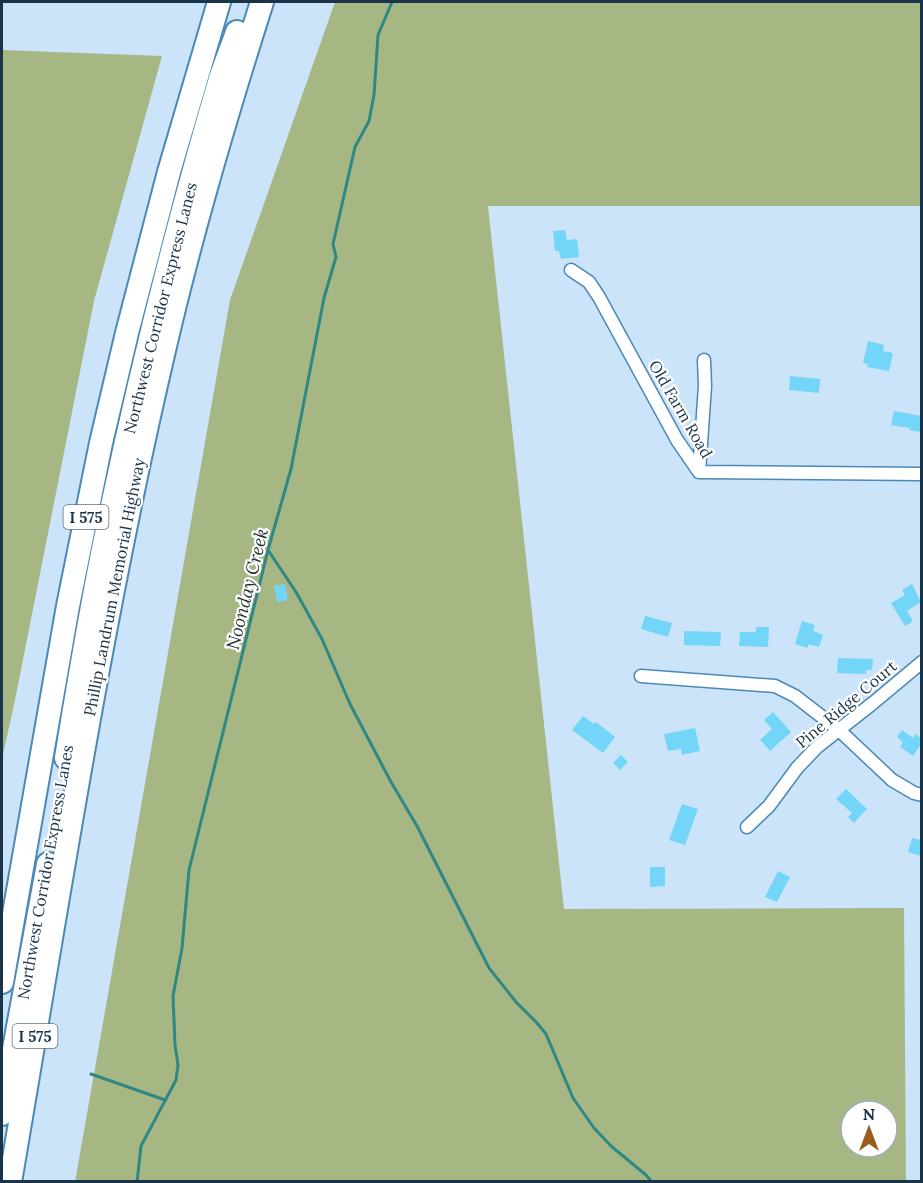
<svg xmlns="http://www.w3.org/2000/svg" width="923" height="1183" font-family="Lora,serif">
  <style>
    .green { fill: #a6b784; fill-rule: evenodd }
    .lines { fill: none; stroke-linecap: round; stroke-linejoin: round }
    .stream { stroke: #2f8884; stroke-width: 3 }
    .building { fill: #73d5f8 }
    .minor-casing { stroke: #4a89b8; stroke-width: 15 }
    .motorway-casing { stroke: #4a89b8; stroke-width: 26 }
    .minor { stroke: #fff; stroke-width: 12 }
    .motorway { stroke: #fff; stroke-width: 22 }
    .labels { text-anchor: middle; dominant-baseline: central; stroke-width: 4.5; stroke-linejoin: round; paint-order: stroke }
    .shield { fill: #fff; stroke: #5e717f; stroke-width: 1.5 }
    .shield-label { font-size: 15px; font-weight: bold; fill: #193448 }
    .street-label { font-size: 16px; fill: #193448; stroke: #fff }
    .water-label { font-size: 18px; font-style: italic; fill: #1a2e2b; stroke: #fff }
  </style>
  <rect width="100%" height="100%" fill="#cbe4f9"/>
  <path class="green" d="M335,2h586v204h-433l76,703 340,-1 2,273 -831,1 155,-882zM851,1111h36v36h-36z
    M2,50l160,6 -68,245 -79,399 -13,59z"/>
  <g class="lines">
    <path class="stream" d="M268,550l28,42 26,47 28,65 41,78 26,44 72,142 27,34 21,21 9,11 27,64 21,30 17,18 35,29 6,7
      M91,1074l74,26
      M137,1182l4,-36 35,-66 2,-15 -3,-20 -2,-49 9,-48 7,-78 79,-320 23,-81 33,-171 12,-41 -3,-13 22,-97 14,-26 5,-26 4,-60 14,-33"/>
  </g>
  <path class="building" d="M565,230l2,10 10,-1 2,18 -18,2 -2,-8h-4l-2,-20z
    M868,341l16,4 -1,6 10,2 -4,18 -22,-4 1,-3 -5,-1z
    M790,376l30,3 -1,14 -30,-3z
    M894,411l27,5v16l-12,-2 1,-2 -19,-3z
    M285,584l3,16 -11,2 -3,-16z
    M912,584l9,18 -14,9 6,10 -8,5 -14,-23 14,-8 -3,-5z
    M645,616l27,7 -4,14 -27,-8z
    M802,621l13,4 -2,6 10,4 -4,12 -10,-3 -2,4 -12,-4z
    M756,627h13l-1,20 -29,-1 1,-14h16z
    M684,631l37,1 -1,14 -36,-1z
    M838,658l35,1 -1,11h-6v4l-29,-1z
    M773,712l18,20 -21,19 -10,-11 12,-11 -8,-9z
    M583,716l11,8 2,-2 19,15 -12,16 -31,-23z
    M695,728l5,23 -18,4 -1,-6 -13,2 -4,-17z
    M902,730l11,8 2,-4 6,4v6l-8,12 -13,-9 3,-5 -6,-5z
    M621,755l7,7 -8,8 -7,-7z
    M846,789l21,20 -13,14 -6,-6 4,-4 -16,-14z
    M682,804l16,5 -13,36 -16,-5z
    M912,838l9,2v16l-13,-4z
    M650,867h15v19l-15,1z
    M778,871l12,6 -13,25 -12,-5z"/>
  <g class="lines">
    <defs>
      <path id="minor" d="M571,270l18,12 10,15 78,143 22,32 223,2
        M699,472l6,-86 -1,-26
        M641,676l134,10 20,10 44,34 53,50 22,13 8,2
        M747,827l22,-21 28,-38 20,-21 56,-44 49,-41"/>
      <path id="motorway" d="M66,758c13,-80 26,-159 43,-238 31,-148 68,-296 111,-441 5,-16 12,-32 17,-47
        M2,982l66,-376 33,-163 26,-110 42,-161 50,-170
        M2,1114l46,-250
        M10,1182c48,-280 90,-560 155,-836 27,-116 61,-231 97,-344"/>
    </defs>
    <use href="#minor" class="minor-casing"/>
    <use href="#motorway" class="motorway-casing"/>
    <use href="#minor" class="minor"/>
    <use href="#motorway" class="motorway"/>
  </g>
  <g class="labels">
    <g class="shield">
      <rect x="63.5" y="505" width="45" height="24" rx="4.5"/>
      <rect x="12.5" y="1024" width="45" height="24" rx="4.5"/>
    </g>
    <g class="shield-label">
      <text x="86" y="517">I 575</text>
      <text x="35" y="1036">I 575</text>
    </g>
    <g class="street-label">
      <text transform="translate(160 308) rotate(-76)">Northwest Corridor Express Lanes</text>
      <text transform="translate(681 409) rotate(60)">Old Farm Road</text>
      <text transform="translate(114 587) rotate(-79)">Phillip Landrum Memorial Highway</text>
      <text transform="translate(846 704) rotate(-40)">Pine Ridge Court</text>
      <text transform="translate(45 872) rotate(-80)">Northwest Corridor Express Lanes</text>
    </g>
    <g class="water-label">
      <text transform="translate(247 589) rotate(-76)">Noonday Creek</text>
    </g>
  </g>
  <rect width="923" height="1183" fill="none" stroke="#193448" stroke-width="6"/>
  <g transform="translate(869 1129)"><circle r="28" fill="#ffffff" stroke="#a3aeb6" stroke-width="1.5"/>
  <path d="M0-4.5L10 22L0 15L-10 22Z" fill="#985e1d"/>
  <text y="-9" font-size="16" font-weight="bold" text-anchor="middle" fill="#193448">N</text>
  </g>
</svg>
